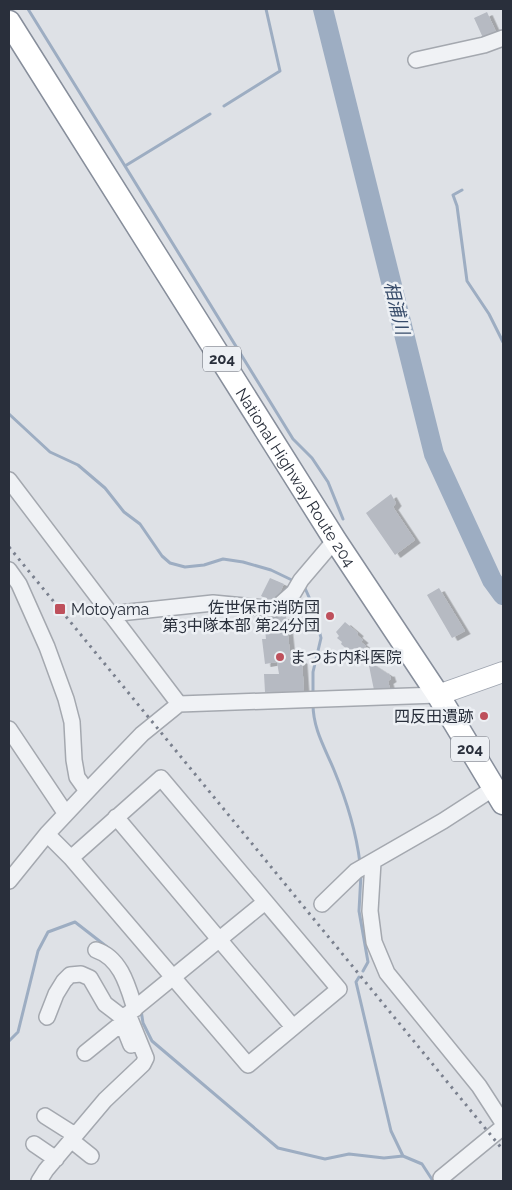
<svg xmlns="http://www.w3.org/2000/svg" width="512" height="1190" font-family="Raleway,'Noto Sans JP',sans-serif">
  <style>
    .lines { fill: none; stroke-linecap: round; stroke-linejoin: round }
    .stream { stroke: #9dadc2; stroke-width: 3 }
    .river { stroke: #9dadc2; stroke-width: 20 }
    .building { fill: #b6bac2; filter: url(#shadow) }
    .minor-casing { stroke: #a4a8af; stroke-width: 18 }
    .major-casing { stroke: #9fa5b0; stroke-width: 22 }
    .highway-casing { stroke: #878e9b; stroke-width: 25 }
    .minor { stroke: #f0f2f5; stroke-width: 15 }
    .major { stroke: #fff; stroke-width: 20 }
    .highway { stroke: #fff; stroke-width: 22 }
    .rail { stroke: #7a808e; stroke-width: 3; stroke-dasharray: 2.5 5; stroke-linecap: butt }
    .poi-dot { fill: #be505c; stroke: #edf0f4; stroke-width: 2 }
    .labels { text-anchor: middle; dominant-baseline: central; stroke-width: 5; stroke-linejoin: round; paint-order: stroke }
    .shield { fill: #edf0f4; stroke: #646972; stroke-width: 1 }
    .shield-label { font-size: 15px; font-weight: bold; fill: #292f3b }
    .street-label { font-size: 16px; fill: #292f3b; stroke: #edf0f4 }
    .poi-label { font-size: 16px; fill: #292f3b; stroke: #edf0f4; text-anchor: end }
    .water-label { font-size: 18px; font-style: italic; fill: #384c6a; stroke: #edf0f4 }
  </style>
  <defs>
    <filter id="shadow"><feDropShadow dx="5.5" dy="3" stdDeviation="0" flood-color="#0004"/></filter>
  </defs>
  <rect width="100%" height="100%" fill="#dee1e6"/>
  <g class="lines">
    <path class="stream" d="M28,9l97,157 85,-52
      M224,106l56,-35 -14,-62
      M125,166l168,273 19,19 16,24 15,37
      M462,190l-9,5 4,11 10,75 22,33 14,28
      M9,414l41,38 28,13 27,23 19,24 16,12 22,32 8,7 15,4 19,-2 19,-6 20,3 28,8 25,12
      M304,586l9,20 8,32 -8,34v24
      M313,704c0,25 12,44 21,66 12,29 22,61 26,93
      M361,874l-2,37 9,51 -5,9
      M359,977l-3,5 35,149 12,25
      M141,1010l2,13 9,18 126,107 47,11 24,-5 35,4 19,-2 19,8 11,17
      M9,1041l9,-9 20,-81 10,-19 27,-10 36,28"/>
    <path class="river" d="M323,9l111,445 58,126 11,15"/>
  </g>
  <path class="building" d="M487,12l10,22 -13,6 -10,-22z
    M391,494l5,9 -3,4 22,33 -20,15 -29,-42z
    M270,578l14,6 -9,19 -14,-7z
    M439,588l26,43 -13,7 -25,-43z
    M286,616l4,37 12,8 2,30 -39,1 -1,-18h15l-2,-12 -12,2 -3,-25h4l-2,-21z
    M345,622l13,11 -1,2 6,5 -2,2 5,4 -2,2 -5,-1 -4,4 -2,-2 -3,3 -9,-8 1,-2 -5,-4 2,-2 -3,-4z
    M368,661l20,13 1,-1 2,6 -3,2 2,8 -16,1z"/>
  <g class="lines">
    <defs>
      <path id="minor" d="M416,60l68,-15 19,-7
        M9,480l170,224
        M9,570l10,14 28,63 19,52 6,23 2,38 3,17 10,14
        M110,614l103,-11 62,6 19,-17 7,-12 34,-40
        M9,729l57,85
        M116,817l177,210
        M47,834l24,24 177,207 91,-76 -178,-211 -90,80
        M373,862l-3,49 4,31 13,31 92,113 24,37
        M9,881l38,-47 47,-50 48,-50 37,-30 259,-9
        M322,904l34,-33 87,-50 51,-33
        M96,950c25,8 32,37 39,59
        M47,1017l9,-23 8,-13 6,-6 11,-1 9,4 15,26 17,13 6,-3
        M85,1053l32,-26 8,3 6,15
        M45,1116l30,19
        M71,1140l20,16
        M34,1144l22,15
        M39,1181l7,-11 59,-70 38,-36 3,-6 -18,-44 137,-112
        M444,1181l-3,-3 62,-51"/>
      <path id="major" d="M438,695l65,-23"/>
      <g id="highway">
        <path id="s1" d="M9,22l326,518 103,155 65,108"/>
      </g>
    </defs>
    <use href="#minor" class="minor-casing"/>
    <use href="#major" class="major-casing"/>
    <use href="#highway" class="highway-casing"/>
    <use href="#minor" class="minor"/>
    <use href="#major" class="major"/>
    <use href="#highway" class="highway"/>
    <path class="rail" d="M9,547l494,603"/>
  </g>
  <g class="poi-dot">
    <rect x="54" y="603" width="12" height="12" rx="2.5"/>
    <circle cx="330" cy="616" r="5"/>
    <circle cx="280" cy="657" r="5"/>
    <circle cx="484" cy="716" r="5"/>
  </g>
  <g class="labels">
    <g class="shield">
      <rect x="203" y="346.5" width="38" height="25" rx="4"/>
      <rect x="451" y="736.5" width="38" height="25" rx="4"/>
    </g>
    <g class="shield-label">
      <text x="222" y="359">204</text>
      <text x="470" y="749">204</text>
    </g>
    <g class="street-label">
      <text stroke="none"><textPath href="#s1" startOffset="538">National Highway Route 204</textPath></text>
    </g>
    <g class="poi-label">
      <text x="320" y="607">佐世保市消防団<tspan x="320" dy="18">第3中隊本部 第24分団</tspan></text>
      <text x="71" y="609" text-anchor="start">Motoyama</text>
      <text x="290" y="657" text-anchor="start">まつお内科医院</text>
      <text x="474" y="716">四反田遺跡</text>
    </g>
    <g class="water-label">
      <text transform="translate(397 308) rotate(76)">相浦川</text>
    </g>
  </g>
  <rect width="512" height="1190" fill="none" stroke="#292f3b" stroke-width="20"/>
</svg>
